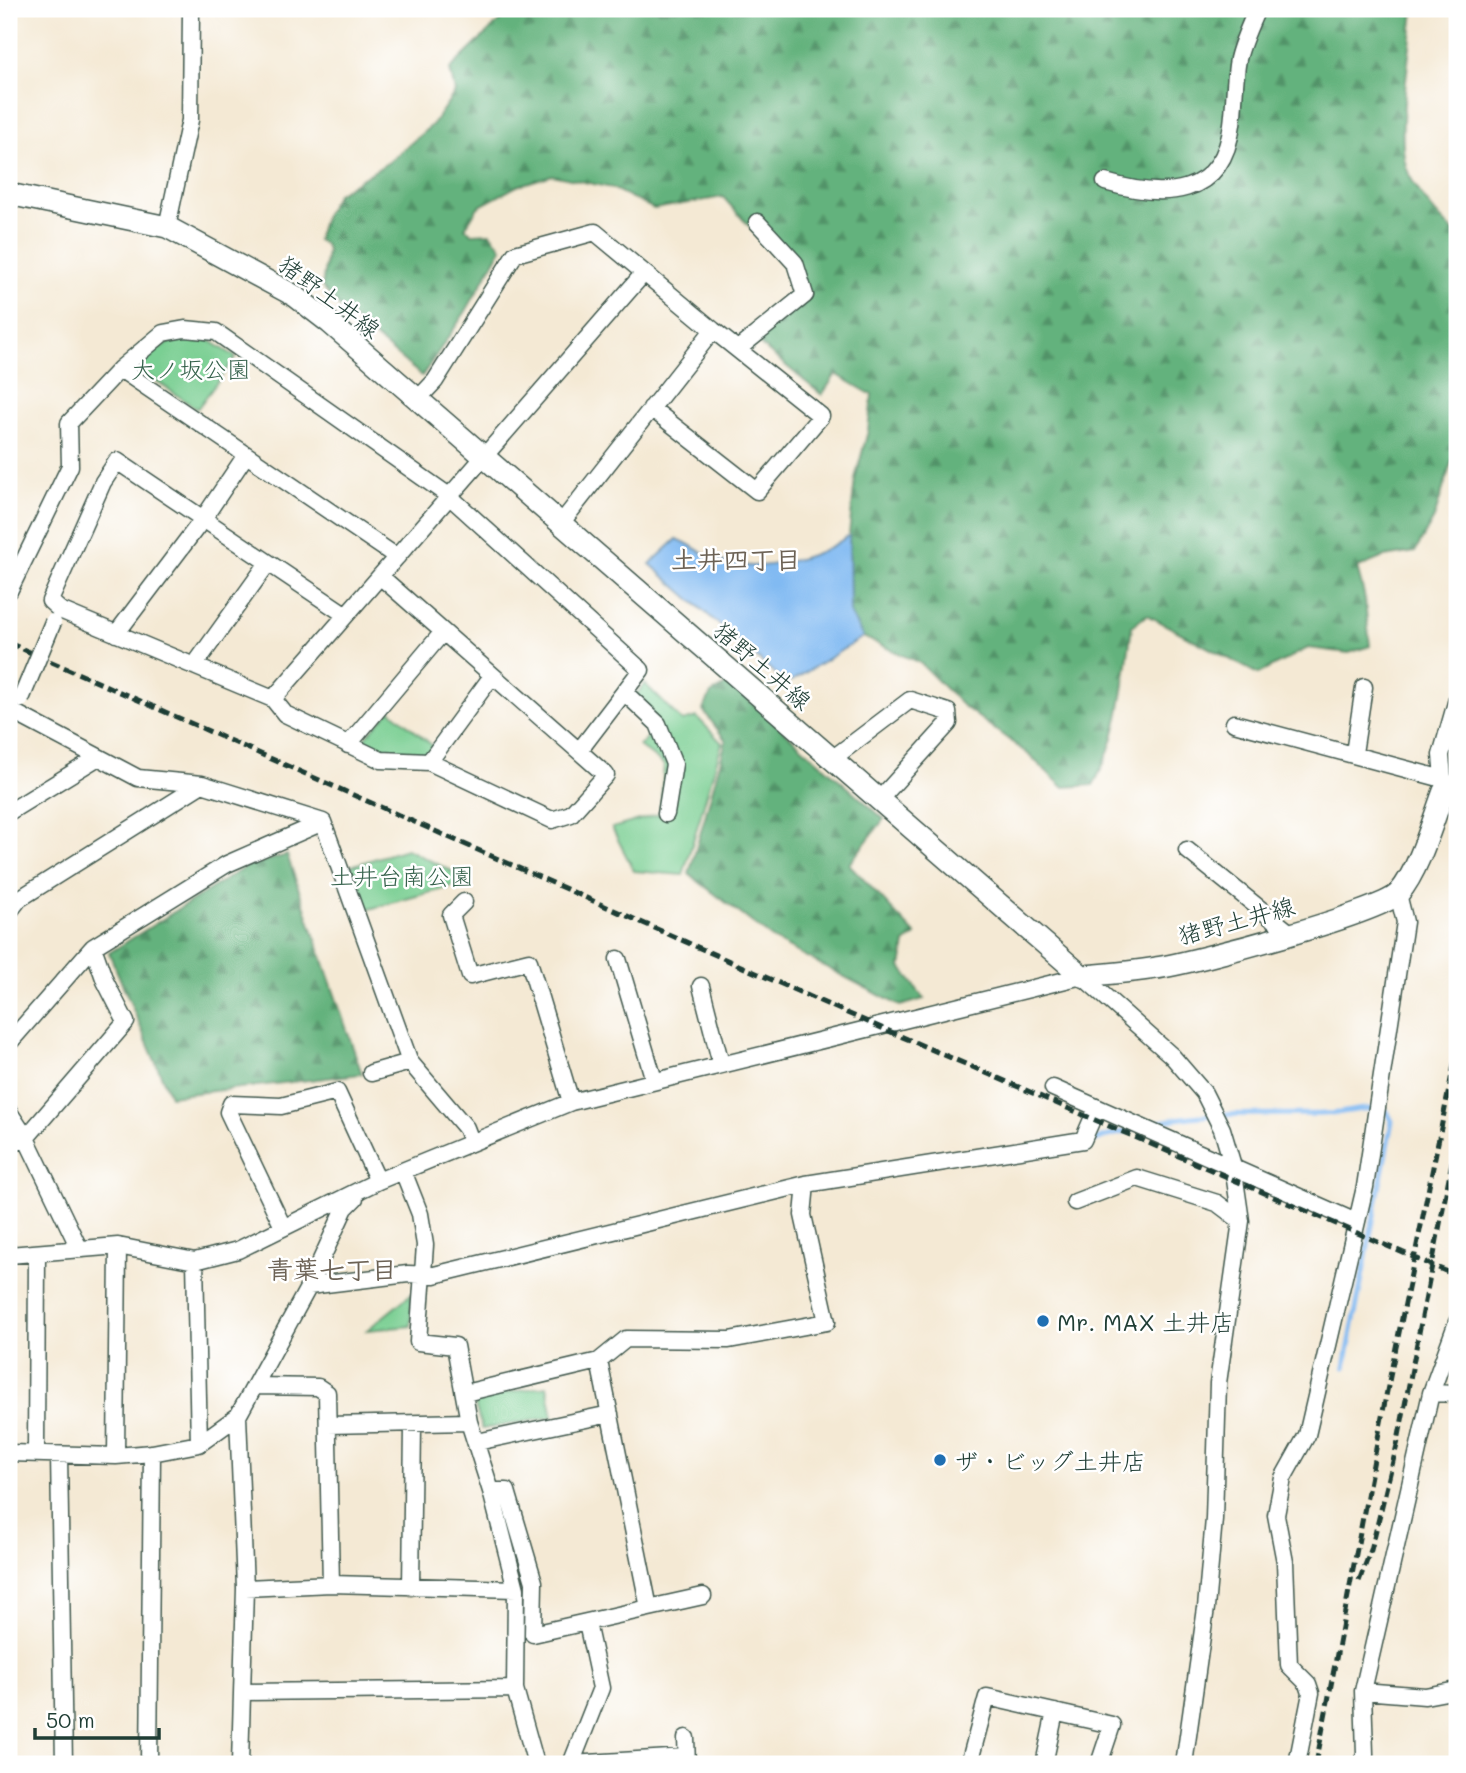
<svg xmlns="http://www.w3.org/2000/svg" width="1466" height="1773" font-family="Mali,'Klee One',sans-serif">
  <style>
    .forest { fill: url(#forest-firs); stroke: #417858; stroke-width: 2 }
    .park { fill: #7acf93; stroke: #4c8664; stroke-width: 2 }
    .water { fill: #81baf2; stroke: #507c93; stroke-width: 2 }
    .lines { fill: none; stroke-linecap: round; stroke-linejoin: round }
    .stream { stroke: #81baf2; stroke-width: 5 }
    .minor-casing { stroke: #3f574c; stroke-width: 19 }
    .major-casing { stroke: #3f574c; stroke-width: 24 }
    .minor { stroke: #fff; stroke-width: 16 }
    .major { stroke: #fff; stroke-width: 21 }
    .rail { stroke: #1f3d34; stroke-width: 5; stroke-dasharray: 10 5; stroke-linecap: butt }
    .minor-bridge-casing { stroke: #3f574c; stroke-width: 19; stroke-linecap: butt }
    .minor-bridge { stroke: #fff; stroke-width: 16 }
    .poi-dot { fill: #1f6fb2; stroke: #fff; stroke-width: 2.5 }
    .labels { text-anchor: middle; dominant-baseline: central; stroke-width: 5; stroke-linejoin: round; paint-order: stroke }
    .street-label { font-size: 24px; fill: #1f3d34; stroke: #fff }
    .park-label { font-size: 24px; fill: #36624c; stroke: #fff }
    .poi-label { font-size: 24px; fill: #1f3d34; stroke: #fff; text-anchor: start }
    .neighbourhood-label { font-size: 26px; font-weight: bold; fill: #6c6255; stroke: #fff }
  </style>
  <defs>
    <pattern id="forest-firs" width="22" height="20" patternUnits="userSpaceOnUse" patternTransform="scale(1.75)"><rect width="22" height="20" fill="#63b27d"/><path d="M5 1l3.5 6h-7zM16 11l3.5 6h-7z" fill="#519267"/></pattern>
  </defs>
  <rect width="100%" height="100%" fill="#fff"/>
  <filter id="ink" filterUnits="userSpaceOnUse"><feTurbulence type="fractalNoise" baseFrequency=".0143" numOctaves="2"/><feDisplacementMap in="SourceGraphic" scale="14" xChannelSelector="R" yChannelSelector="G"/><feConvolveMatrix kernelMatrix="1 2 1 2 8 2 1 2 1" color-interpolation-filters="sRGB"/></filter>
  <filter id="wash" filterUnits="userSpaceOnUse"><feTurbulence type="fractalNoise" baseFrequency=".00686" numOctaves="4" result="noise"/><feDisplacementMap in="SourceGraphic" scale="28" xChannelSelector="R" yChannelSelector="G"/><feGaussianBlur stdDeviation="1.57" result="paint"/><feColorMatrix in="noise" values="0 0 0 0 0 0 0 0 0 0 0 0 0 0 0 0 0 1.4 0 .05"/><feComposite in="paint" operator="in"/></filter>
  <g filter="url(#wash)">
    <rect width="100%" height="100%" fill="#f4e9d4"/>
    <path class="forest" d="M512,9h902c-3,37 -18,124 -8,157 6,21 34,55 51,68v210l-23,74 -19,34 -31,5 -27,11 7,26 6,52 -21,7 -41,-5 -50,26 -111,-59 -15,11c-8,55 -11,111 -39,159l-30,2 -35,-33 -66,-49 -42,-42 -57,-26 -13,-23 -1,-79 6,-56 13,-48 4,-36 -36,-21 -14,21 -70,-57 49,-54 -78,-87 -69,12 -42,-21 -60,-13 -35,11 -39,21 -13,21 7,6 18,-1 12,15 -36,63 -44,65 -81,-67 -19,-22 5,-36 -2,-7 -8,-4 8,-25 12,-21 52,-32 44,-38 22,-32 -5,-23z
      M729,683l155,136 -35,45 67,71 -11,8 -4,24 23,32 -24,7 -124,-65 -87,-67 37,-133 -23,-31 8,-16z
      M287,855l75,219 -192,22 -61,-143 138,-87z"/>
    <path class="park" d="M190,337l17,2 29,18 -39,52 -58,-40c9,-20 31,-28 51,-32z
      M645,684l37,37 15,-4 25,26 -39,132 -49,-4 -22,-43 48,-14 4,-49 -25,-19 14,-14 -26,-27z
      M390,710l44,37 -7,9h-44l-21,-15z
      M406,849l50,24 1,12 -91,25 -15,-44z
      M411,1294v32l-44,4z
      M547,1386l6,31 -71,12 -9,-31z"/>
    <path class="water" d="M849,535l1,79 13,23 -71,44 -13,-4 -129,-113 27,-25c14,5 25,15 38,20 39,17 103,0 134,-24z"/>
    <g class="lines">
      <path class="stream" d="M1148,1125c55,-16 118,-9 175,-11 24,0 38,-9 64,-3l5,10 -47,246
        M1085,1143l51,-15"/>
    </g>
  </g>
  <g filter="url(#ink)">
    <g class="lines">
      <defs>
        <path id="minor" d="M1105,182c58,17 118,17 127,-58 3,-22 2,-44 6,-65 4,-17 12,-34 19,-50
          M167,227l23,-107 1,-111
          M738,349l67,-54 -10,-32 -38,-41
          M120,369l277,188
          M417,400l18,-19 80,-127 80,-22 118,98 -151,192
          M651,408l106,83 64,-75 -108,-86
          M9,591l61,-125 -1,-43 51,-54 43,-36 22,-4 31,3 233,164 192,174 -62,81
          M346,615l-229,-154 -14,21 -53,119 10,9 213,89 12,15 96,46 48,2 123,58 19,-6 35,-39 -225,-198
          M116,634l87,-115 43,-64
          M194,666l74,-103
          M624,692l34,32 16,40 -8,50
          M273,699l371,-426
          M19,715l119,63 64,6 121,38
          M1234,723l209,56
          M348,745l95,-113
          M1354,753l10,-66
          M832,759l78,-59 38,12 1,11 -70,77
          M429,762l63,-86
          M1444,789l-3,-34 16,-56
          M9,812l88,-54
          M323,822l87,240 56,66 5,13
          M1187,850l103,83
          M464,902l-13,13 19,61 59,-15 42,141
          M9,912l10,-13 183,-115
          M618,959l36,121
          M701,986l20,78
          M9,1043l84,-96
          M371,1073l39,-11
          M1053,1088l303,134
          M9,1112l17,26 53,110
          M9,1145l17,-7 100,-116 -21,-41 -12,-34 134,-83 96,-42
          M403,1171l17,43 5,31 -7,97 37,4 14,76 22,69 25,98 -1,100 21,75
          M1075,1202l62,-24 80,25 24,18
          M283,1227l-55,-115 3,-8 50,2 56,-14 41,89
          M9,1255l109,-9 77,15 43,-11 140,-69 193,-79 511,-126 90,80 32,37 18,36 11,37 8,55 -23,162 -4,136 -8,89 -22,156
          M195,1261l4,183
          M309,1286l99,-12 26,1 372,-91 277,-44 14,-32
          M599,1361l27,-22 103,1 98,-18 -24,-107 3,-31
          M255,1386l63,1 9,6 4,191
          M465,1393l134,-32 50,247 -116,26 1,-52 -27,-91h-16
          M1431,1393l26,1
          M238,1416l7,172 -5,176
          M328,1425l141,-3
          M477,1442l133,-28
          M9,1453l107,3 36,-3 47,-9 39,-28 71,-130 36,-78 10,-10
          M36,1453l1,-200
          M59,1455l5,309
          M116,1456l2,-210
          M411,1587l2,-161
          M245,1588l86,-4 185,5
          M649,1608l54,-12
          M1363,1691l62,5 32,-6
          M244,1692l271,-3
          M686,1738l1,26
          M149,1764l3,-311
          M571,1764l30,-76 -14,-65
          M571,1764l116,-7
          M969,1764l18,-67 125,28 -13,39
          M1044,1764l11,-52
          M1297,1764l14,-71 -3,-9 -19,-19 -4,-103 -9,-47 7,-37 24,-43 58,-248 40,-265 -7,-28
          M1362,1764l3,-10 -2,-63 68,-298 26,-71"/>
        <path id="major" d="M9,194l158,33 128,69 35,27 752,653c25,-2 50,-4 74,-8 36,-5 225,-55 243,-75 20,-23 34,-73 45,-102l13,-7"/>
      </defs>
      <use href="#minor" class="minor-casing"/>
      <use href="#major" class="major-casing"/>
      <use href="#minor" class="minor"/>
      <use href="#major" class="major"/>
      <path class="rail" d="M9,643l838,370 610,263
        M1359,1581l12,-31 27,-109 59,-305
        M1316,1764l70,-368 71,-346"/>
      <defs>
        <path id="minor-bridge" d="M21,699l32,-77"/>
      </defs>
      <use href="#minor-bridge" class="minor-bridge-casing"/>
      <use href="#minor-bridge" class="minor-bridge"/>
    </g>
  </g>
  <g class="poi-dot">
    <circle cx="1043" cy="1321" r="7"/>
    <circle cx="940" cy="1460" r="7"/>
  </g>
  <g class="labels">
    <g class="street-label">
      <text transform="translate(330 296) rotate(37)">猪野土井線</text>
      <text transform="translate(763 665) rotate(41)">猪野土井線</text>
      <text transform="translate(1236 920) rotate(-15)">猪野土井線</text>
    </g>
    <g class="park-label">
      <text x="191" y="368">大ノ坂公園</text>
      <text x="402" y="875">土井台南公園</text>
    </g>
    <g class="poi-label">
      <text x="1057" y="1321">Mr. MAX 土井店</text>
      <text x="954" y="1460">ザ・ビッグ土井店</text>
    </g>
    <g class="neighbourhood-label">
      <text x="736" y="559">土井四丁目</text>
      <text x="332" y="1269">青葉七丁目</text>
    </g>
  </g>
  <rect width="1466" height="1773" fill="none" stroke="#fff" stroke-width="35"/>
  <path d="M35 1728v10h124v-10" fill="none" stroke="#1f3d34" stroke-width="3.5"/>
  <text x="46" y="1728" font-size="21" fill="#1f3d34" stroke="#ffffff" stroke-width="5" paint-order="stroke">50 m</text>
</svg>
